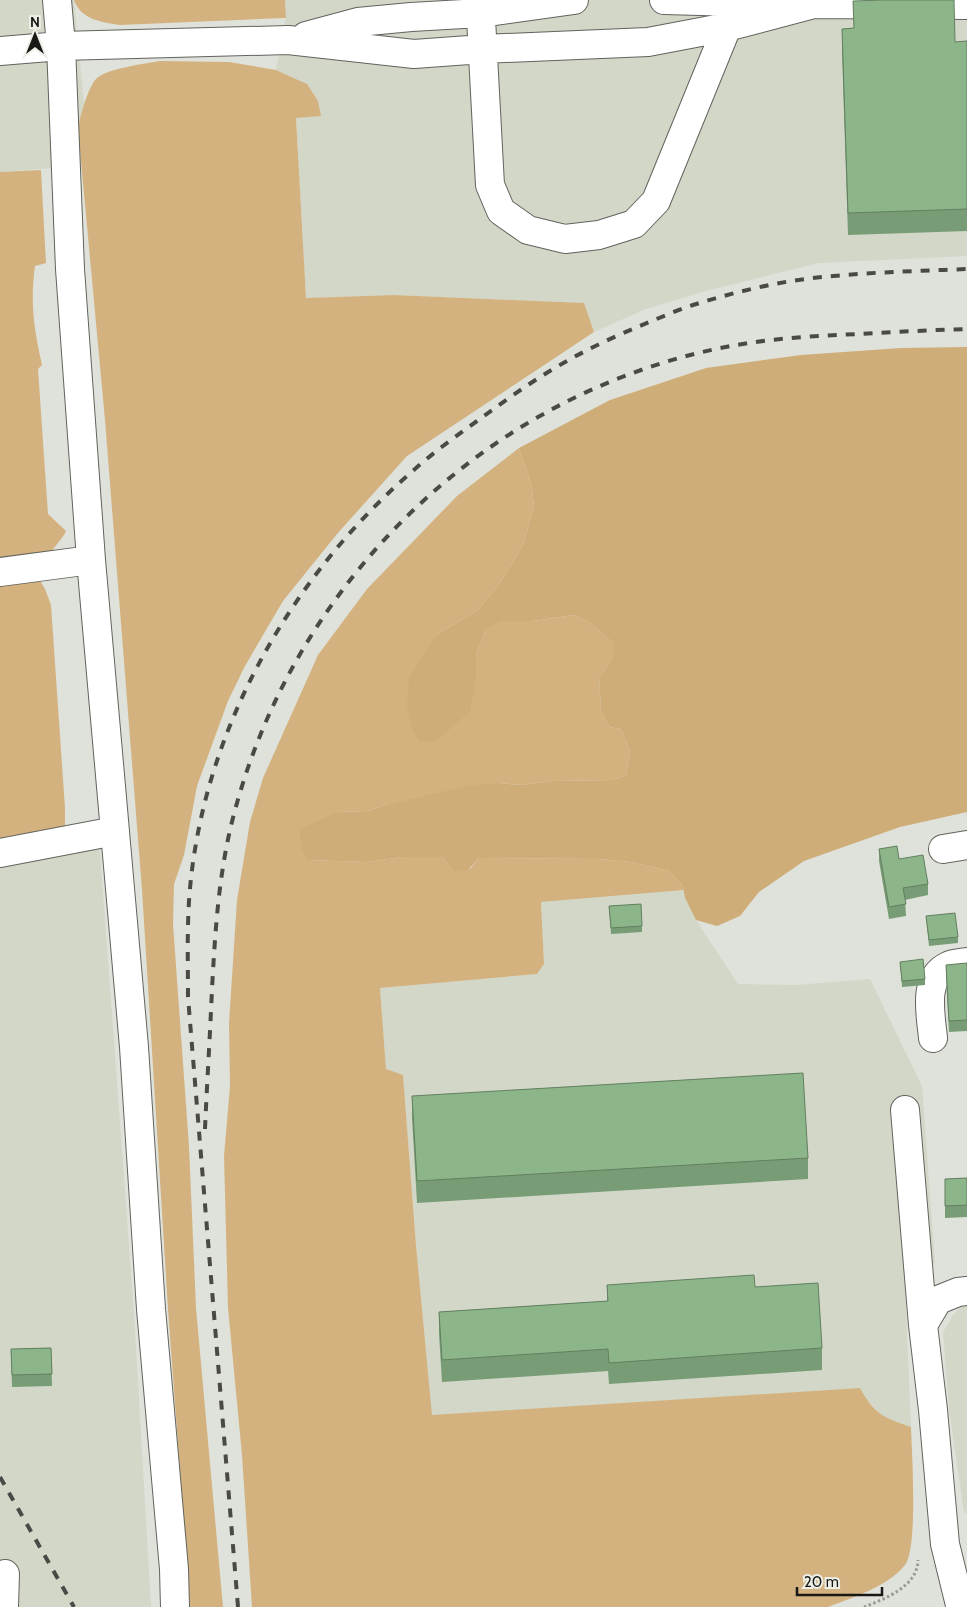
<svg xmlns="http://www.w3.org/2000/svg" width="967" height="1607" font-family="Cabin,sans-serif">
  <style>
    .built { fill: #d2d7c8 }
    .green { fill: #d4b27f }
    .forest { fill: #cfad79 }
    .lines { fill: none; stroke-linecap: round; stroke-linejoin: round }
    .minor-casing { stroke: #61635d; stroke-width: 30 }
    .path { stroke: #989a94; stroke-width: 3; stroke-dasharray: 2.5 2.5; stroke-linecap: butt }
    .minor { stroke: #fff; stroke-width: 28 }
    .rail { stroke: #494a46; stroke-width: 4; stroke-dasharray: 9 9; stroke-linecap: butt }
    .wall { fill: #789d76 }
    .building { fill: #8cb689; stroke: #627f60 }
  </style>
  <rect width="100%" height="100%" fill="#dfe2da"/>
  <path class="built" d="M0,0h74l10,103 -6,26 3,37 -81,6z
    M285,0h682v256l-148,7 -113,28 -60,18 -52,23 -11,-29 -189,-8 -88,3 -10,-181 25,-1 -14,-32 -31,-14 10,-52z
    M98,824l36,489 17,294h-151v-766z
    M684,890l1,8 11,22 42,64 58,1 74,-6 52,107 13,177 -31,2 7,162 -29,-11 -14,-15 -8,-13 -428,28 -16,-171 -13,-169 -17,-7 -6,-81 157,-14 7,-10 -3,-62z
    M965,1303h2v211l-3,-2 -15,-103 -6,-77 10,-17z"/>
  <path class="green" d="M74,0h211l1,18 -166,7c-18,-3 -39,-5 -46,-25z
    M160,61l69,1 47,8 31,14 11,17 3,15 -25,2 10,180 88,-3 190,8 10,29 -187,124 -70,78 -54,67 -38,65 -17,35 -31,85 -13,69 -10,29 -1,40 16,222 7,162 27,299h-33l-22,-298 -26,-419 -37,-470 -27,-291c2,-12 10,-43 19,-51 12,-10 47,-14 63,-17z
    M41,170l5,93 -11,3c-5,39 -1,62 7,99l-4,4 10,145 18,17 -2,4 -16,21 -19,7 16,26 6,16 14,203v20l-65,13v-669z
    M519,448l12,35 3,23 -11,39 -24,39 -22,27 -41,24 36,59 4,-15v-24l9,-24 15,-11 33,1 41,-6 15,7 24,21v14l-14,21 2,33 8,16 12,2 9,23 -4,23 -12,5 -61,1 -31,4 -25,-2 -112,22 -17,6 -31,1 -29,48 60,2 34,-5h40l11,14 18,-3 8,-10 119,1 33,3 38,9 14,15 1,4 -143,12 3,62 -7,10 -157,14 6,81 17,6 13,170 16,170 428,-27c15,27 23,29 51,39 1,26 7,122 -6,138 -18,22 -51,32 -77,42h-576l-10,-152 -14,-147 -4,-152 6,-70 -1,-63 8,-123 13,-78 13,-44 55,-123 49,-66 90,-93z"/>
  <path class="forest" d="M967,347v465l-67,15 -96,34 -45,31 -19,24 -23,10 -21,-6 -11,-22 -2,-12 -14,-15 -38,-9 -33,-3 -119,-1c-9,10 -11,15 -26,13l-11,-14h-40l-34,5 -60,-2 -6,-8 -3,-22 38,-18 31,-1 17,-6 87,-20 25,-2 25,2 31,-4 61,-1 12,-5 4,-23 -9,-23 -12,-2 -8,-16 -2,-33 14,-21v-14l-24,-21 -15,-7 -41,6h-33l-15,10 -9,24v24l-6,33 -34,29 -15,1 -9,-11 -5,-25 2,-29 27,-42 41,-24 22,-27 24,-39 11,-39 -3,-23 -12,-35 91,-48 96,-32 95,-13 100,-7z"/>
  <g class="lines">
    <defs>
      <path id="minor" d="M57,0l4,46 9,223 21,291 43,487 17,262 23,260 1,38
        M480,0l10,185 11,26 27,19 37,9 34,-4 35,-11 22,-23 71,-174
        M664,0l150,4 153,1
        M306,36l52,-14 53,-5 70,-4 93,-13
        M0,51l61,-5 227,-6 126,14 69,-5 165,-7 79,-15 87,-23 7,-4
        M0,572l91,-12
        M943,849l24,-4
        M0,853l115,-22
        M933,1038c-2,-22 -11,-60 15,-72 5,-3 13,-3 19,-4
        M905,1110l18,215 10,85 12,134 15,61
        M923,1325l15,-25 20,-8 9,-1
        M4,1607l1,-33"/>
    </defs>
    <use href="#minor" class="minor-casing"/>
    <path class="path" d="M864,1607c21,-8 54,-21 54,-47"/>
    <use href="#minor" class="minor"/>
    <path class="rail" d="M205,1129c2,-46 5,-93 7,-140 3,-54 6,-106 18,-159 57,-243 254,-438 501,-484 42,-8 85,-10 127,-12 36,-2 73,-4 109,-5
      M0,1477l74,130
      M238,1607l-50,-610c0,-32 -1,-64 1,-96 11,-166 101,-325 226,-432 19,-17 41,-33 62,-48 29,-21 59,-43 90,-60 28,-16 58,-29 87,-41 13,-5 26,-11 39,-15 42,-13 86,-24 130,-28 48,-5 96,-6 144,-8"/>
  </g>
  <path class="wall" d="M853,1l102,41 12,-1v190l-119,4 -6,-184v-22l12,-1z
    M879,849l20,10 29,25v11l-23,5 1,16 -17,3 -10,-58z
    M609,906l33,20v6l-31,2z
    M926,916l32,21v6l-29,3z
    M900,962l25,17v6l-23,2z
    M967,963v68l-18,1 -3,-55v-12z
    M412,1096l396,62v21l-391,24 -5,-85z
    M967,1178v39l-22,1v-39z
    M607,1285l148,2 67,61v22l-213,14 -1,-13 -166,11 -3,-48v-22l168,-11z
    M51,1348l1,38 -40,1 -1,-38z"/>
  <path class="building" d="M884,0h70l1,42 12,-1v168l-119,4 -6,-184 12,-1 -1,-27z
    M897,846l2,13 24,-4 5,29 -25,4 3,16 -17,3 -10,-58z
    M641,904l1,22 -31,2 -2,-22z
    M955,913l3,24 -29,3 -3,-24z
    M923,959l2,20 -23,2 -2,-19z
    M967,963v57l-18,1 -3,-56z
    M803,1073l5,85 -391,23 -5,-85z
    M967,1178v27l-22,1v-27z
    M754,1275l1,12 63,-4 4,65 -213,15 -1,-14 -166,11 -3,-48 169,-11 -1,-16z
    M51,1348l1,26 -40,1 -1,-26z"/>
  <g transform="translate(35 35)" stroke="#edefe7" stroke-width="4" paint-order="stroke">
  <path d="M0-4L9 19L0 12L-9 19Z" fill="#181916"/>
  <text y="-8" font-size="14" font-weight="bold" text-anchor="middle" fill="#181916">N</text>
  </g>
  <path d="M797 1587v8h85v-8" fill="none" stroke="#181916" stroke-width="2.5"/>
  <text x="804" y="1587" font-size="15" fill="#181916" stroke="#edefe7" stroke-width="4" paint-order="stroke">20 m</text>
</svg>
